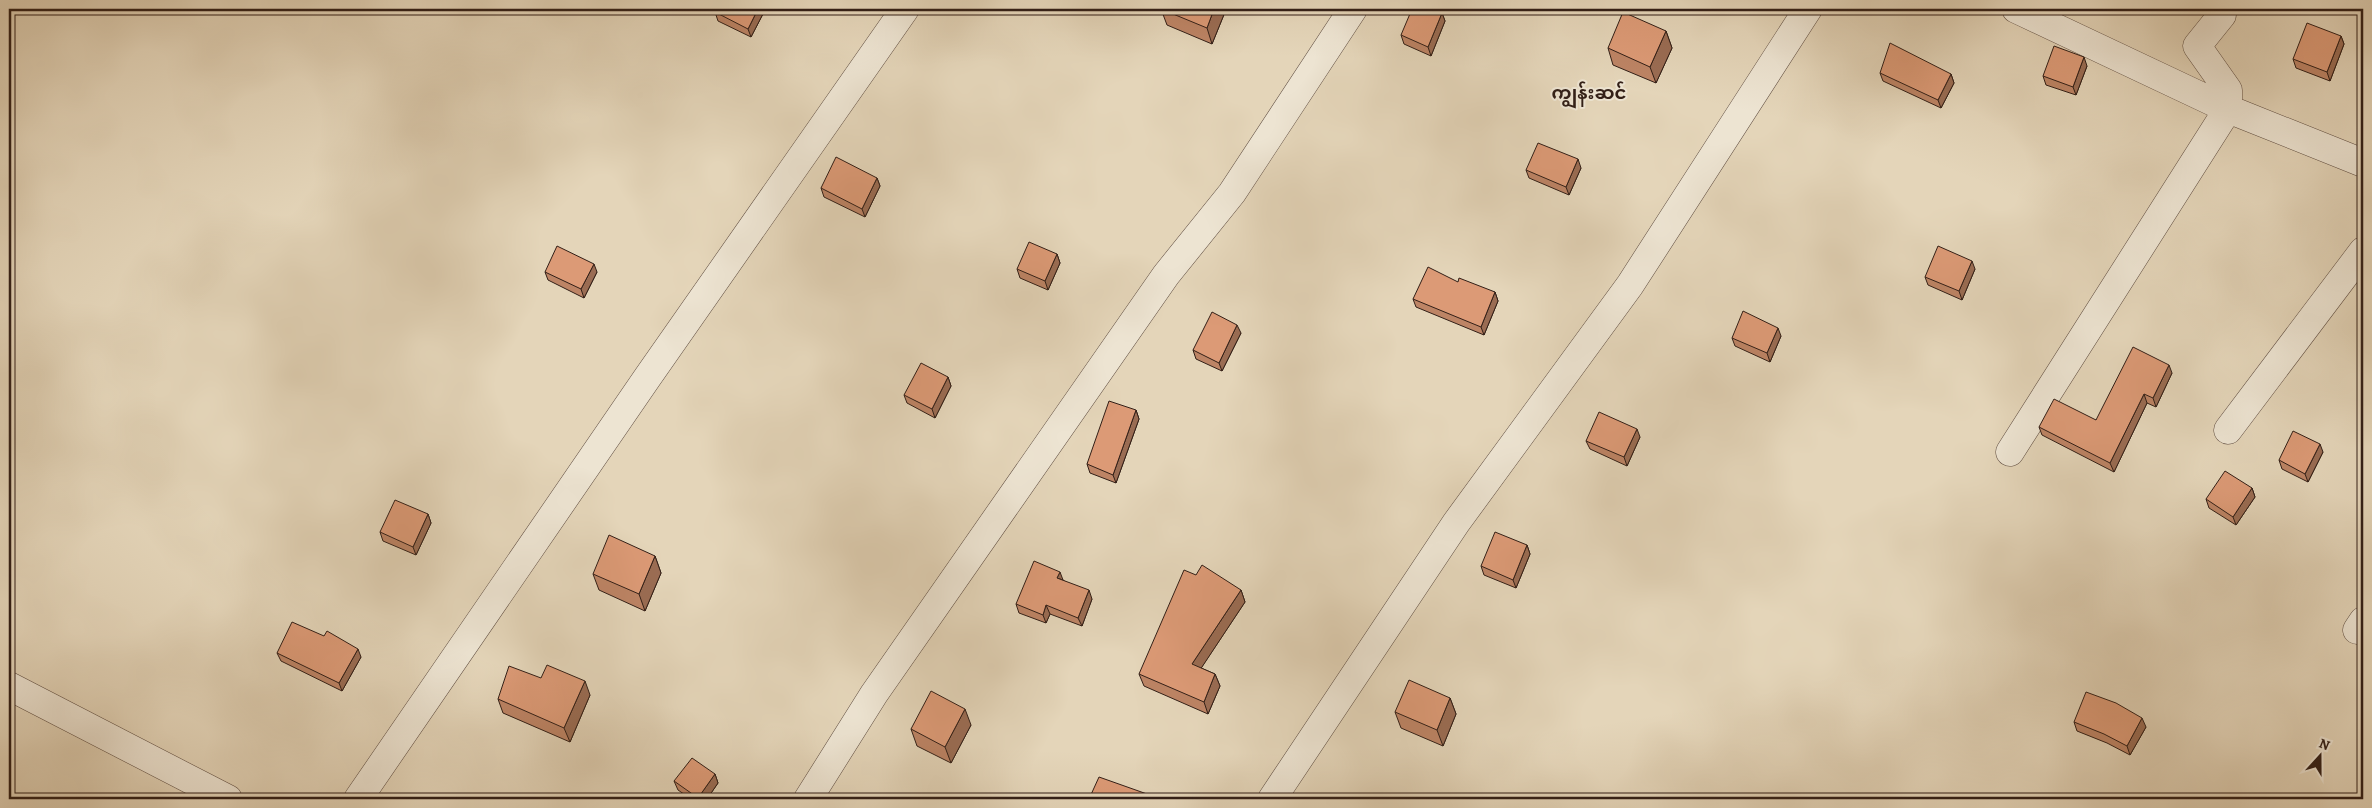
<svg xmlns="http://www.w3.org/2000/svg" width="2372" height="808" font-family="Alegreya,'Noto Sans Myanmar',serif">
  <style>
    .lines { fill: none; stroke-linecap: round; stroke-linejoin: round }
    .minor-casing { stroke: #5e4c40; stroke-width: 29 }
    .minor { stroke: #ede4d2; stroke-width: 28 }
    .wall { fill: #bd8465; stroke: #321f17 }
    .shaded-wall { fill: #9a6c53; stroke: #321f17 }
    .building { fill: #dc9a76; stroke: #321f17 }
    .labels { text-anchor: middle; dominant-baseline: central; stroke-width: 4; stroke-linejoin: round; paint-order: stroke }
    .quarter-label { font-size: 18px; font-weight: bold; fill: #321f17; stroke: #ede4d2 }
  </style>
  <rect width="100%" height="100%" fill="#e4d5b9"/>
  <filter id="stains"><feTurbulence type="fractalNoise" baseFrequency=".004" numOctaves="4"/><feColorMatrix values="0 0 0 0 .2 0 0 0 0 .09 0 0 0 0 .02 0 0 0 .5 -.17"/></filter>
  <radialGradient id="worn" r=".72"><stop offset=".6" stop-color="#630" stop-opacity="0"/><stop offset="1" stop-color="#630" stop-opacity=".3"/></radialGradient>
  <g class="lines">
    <defs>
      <path id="minor" d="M2016,9l212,100 135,54
        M2228,430l135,-179
        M2010,452l218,-343v-19l-31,-44 25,-31v-6
        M2357,630l6,-9
        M9,686l219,113
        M358,799l289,-421 258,-369
        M808,799l66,-105 292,-419 66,-82 121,-184
        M1272,799l184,-276 174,-238 178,-276"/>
    </defs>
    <use href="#minor" class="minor-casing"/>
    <use href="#minor" class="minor"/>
  </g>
  <path class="wall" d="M717,9h47l1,1 -14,27 -33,-16 -3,-9z
    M1161,9h63l1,3 -13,32 -45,-19z
    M1442,13l3,8 -14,35 -27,-12 -3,-9z
    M1666,31l6,17 -16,35 -43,-18 -5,-17z
    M2341,36l3,8 -14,37 -34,-13 -3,-9z
    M2087,66l-11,29 -30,-10 -3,-9z
    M1880,73l71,1 3,9 -13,25 -58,-27z
    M1581,168l-12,27 -40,-17 -3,-8z
    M877,178l3,8 -15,31 -41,-20 -3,-9z
    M1057,254l3,9 -12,27 -28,-12 -3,-9z
    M1975,269l-13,31 -34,-15 -3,-8z
    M545,272h52l-13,26 -36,-18z
    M1495,292l3,9 -14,34 -68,-28 -3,-8z
    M1241,333l-19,38 -26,-12 -3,-9z
    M1781,336l-11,26 -35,-16 -3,-8z
    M2172,373l-16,34 -9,-4 -33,69 -72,-37 -3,-8 57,-7z
    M948,377l3,9 -16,32 -28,-15 -3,-8z
    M1136,410l3,9 -23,64 -26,-10 -3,-9z
    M1640,437l-13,29 -37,-17 -4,-8z
    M2323,452l-15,30 -26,-13 -3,-9z
    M2252,488l3,9 -19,28 -27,-17 -3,-9z
    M428,514l3,9 -15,32 -33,-14 -3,-9z
    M1527,545l3,9 -14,34 -32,-13 -3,-9z
    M655,556l6,17 -16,38 -46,-21 -6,-16z
    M1063,580l29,19 -10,27 -32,-12 -4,9 -27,-10 -3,-9z
    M1241,590l4,12 -44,66 14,6 5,12 -12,28 -64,-28 -5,-12z
    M277,653l84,4 -19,34 -61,-30z
    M590,695l-20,47 -67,-29 -5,-14z
    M1450,698l6,16 -13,32 -42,-18 -6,-16z
    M2074,722l72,5 -16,28 -23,-12 -30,-12z
    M971,725l-20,38 -34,-17 -6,-17z
    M715,774l3,9 -11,16h-16l-13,-9 -4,-9z"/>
  <path class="shaded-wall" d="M758,9h6l1,1 -14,27 -3,-8z
    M1214,9h10l1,3 -13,32 -5,-16z
    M1442,13l3,8 -14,35 -3,-9z
    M1666,31l6,17 -16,35 -6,-16z
    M2341,36l3,8 -14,37 -3,-9z
    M2084,57l3,9 -11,29 -3,-8z
    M1951,74l3,9 -13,25 -3,-8z
    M1578,159l3,9 -12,27 -3,-8z
    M877,178l3,8 -15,31 -3,-8z
    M1057,254l3,9 -12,27 -3,-9z
    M1972,261l3,8 -13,31 -3,-9z
    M594,264l3,8 -13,26 -3,-9z
    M1495,292l3,9 -14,34 -3,-8z
    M1237,325l4,8 -19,38 -3,-8z
    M1778,328l3,8 -11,26 -3,-9z
    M2169,365l3,8 -16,34 -3,-9z
    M948,377l3,9 -16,32 -3,-9z
    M2144,394l3,9 -33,69 -4,-9z
    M1136,410l3,9 -23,64 -3,-8z
    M1637,429l3,8 -13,29 -3,-9z
    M2320,444l3,8 -15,30 -3,-8z
    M2252,488l3,9 -19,28 -3,-8z
    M428,514l3,9 -15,32 -3,-8z
    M1527,545l3,9 -14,34 -3,-8z
    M655,556l6,17 -16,38 -6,-17z
    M1060,572l3,8 -6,-2z
    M1089,590l3,9 -10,27 -4,-8z
    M1241,590l4,12 -49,74 -4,-12z
    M1046,605l4,9 -4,9 -3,-8z
    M358,649l3,8 -19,34 -3,-8z
    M1215,674l5,12 -12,28 -4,-12z
    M585,681l5,14 -20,47 -6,-14z
    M1450,698l6,16 -13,32 -6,-16z
    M965,709l6,16 -20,38 -6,-16z
    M2142,718l4,9 -16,28 -3,-9z
    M715,774l3,9 -11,16h-8l-1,-1z
    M1147,794l2,5h-4z"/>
  <path class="building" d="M717,9h41l-10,20 -33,-17z
    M1161,9h53l-7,19z
    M1412,9h21l9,4 -14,34 -27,-12z
    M1623,12l43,19 -16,36 -42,-19z
    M2307,23l34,13 -14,36 -34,-13z
    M1890,43l61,31 -13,26 -58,-27z
    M2054,46l30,11 -11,30 -30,-11z
    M1538,143l40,16 -12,28 -40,-17z
    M836,157l41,21 -15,31 -41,-21z
    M1029,242l28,12 -12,27 -28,-12z
    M557,246l37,18 -13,25 -36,-17z
    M1938,246l34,15 -13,30 -34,-14z
    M1428,267l30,15 1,-4 36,14 -14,35 -68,-28z
    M1743,311l35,17 -11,25 -35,-15z
    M1212,312l25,13 -18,38 -26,-13z
    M2133,347l36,18 -16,33 -9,-4 -34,69 -71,-36 15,-28 42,21z
    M921,363l27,14 -16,32 -28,-14z
    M1109,401l27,9 -23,65 -26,-11z
    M1599,412l38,17 -13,28 -38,-16z
    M2293,431l27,13 -15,30 -26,-14z
    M2225,471l27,17 -19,29 -27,-18z
    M395,500l33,14 -15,33 -33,-15z
    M1495,532l32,13 -14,35 -32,-14z
    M609,535l46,21 -16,38 -46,-20z
    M1034,561l26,11 -3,6 32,12 -11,28 -32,-13 -3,10 -27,-11z
    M1202,565l39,25 -49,74 23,10 -11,28 -65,-28 45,-104 12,5z
    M292,622l32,14 3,-5 31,18 -19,34 -62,-30z
    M547,665l38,16 -21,47 -66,-29 11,-33 32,12z
    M1409,680l41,18 -13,32 -42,-18z
    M931,691l34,18 -20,38 -34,-18z
    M2086,692l30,11 26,15 -15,28 -23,-12 -30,-12z
    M692,758l23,16 -17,24 -24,-17z
    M1099,777l48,17 -2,5h-56z"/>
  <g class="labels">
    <g class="quarter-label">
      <text x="1589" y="93">ကျွန်းဆင်</text>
    </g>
  </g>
  <rect width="2372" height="808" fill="none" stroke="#e4d5b9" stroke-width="30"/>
  <rect x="10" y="10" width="2352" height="788" fill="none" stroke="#321f17" stroke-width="2.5"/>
  <rect x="15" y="15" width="2342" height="778" fill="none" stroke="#321f17"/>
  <g transform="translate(2320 756) rotate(21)" stroke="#ede4d2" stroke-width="4" paint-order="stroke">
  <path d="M0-4L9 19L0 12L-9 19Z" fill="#321f17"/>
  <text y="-8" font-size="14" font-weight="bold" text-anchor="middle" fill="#321f17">N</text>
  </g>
  <rect width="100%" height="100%" filter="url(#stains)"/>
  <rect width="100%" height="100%" fill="url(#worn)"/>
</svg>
